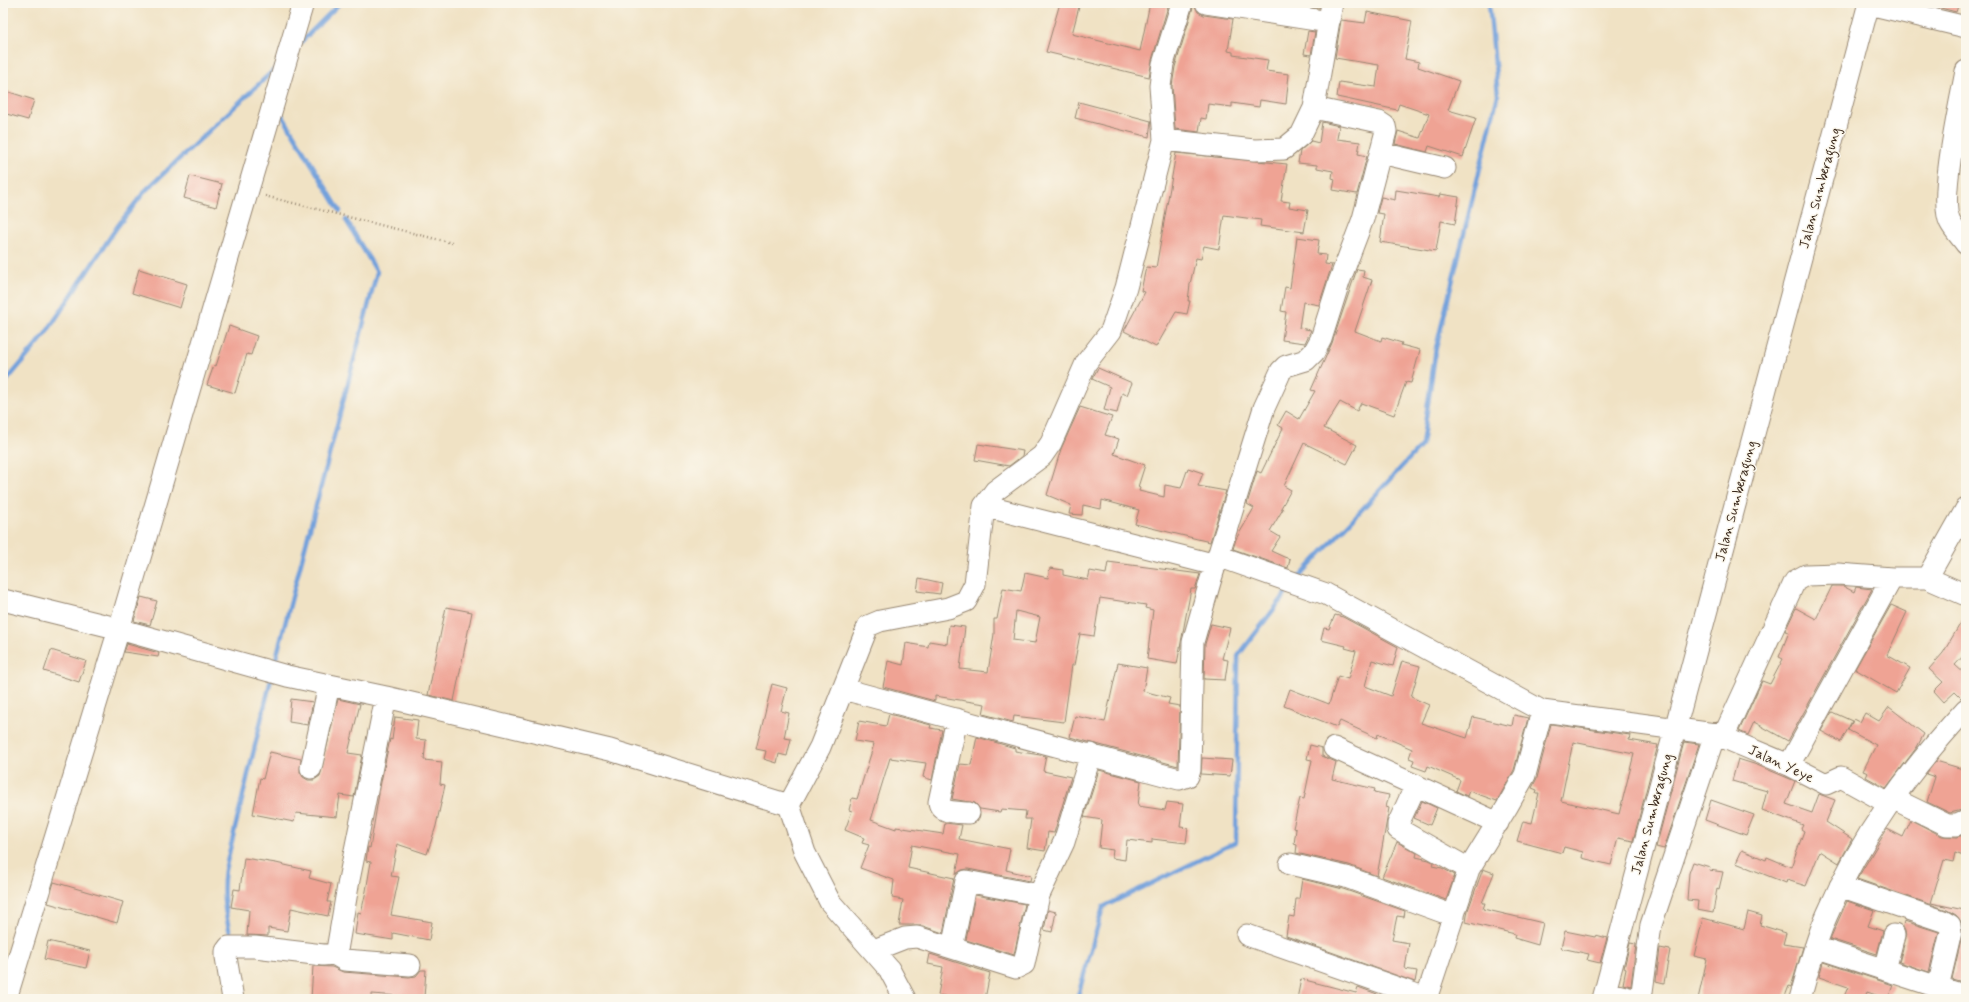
<svg xmlns="http://www.w3.org/2000/svg" width="1969" height="1002" font-family="Mynerve,sans-serif">
  <style>
    .lines { fill: none; stroke-linecap: round; stroke-linejoin: round }
    .stream { stroke: #73a1db; stroke-width: 4.5 }
    .building { fill: #efa394; fill-rule: evenodd }
    .minor-casing { stroke: #968671; stroke-width: 23 }
    .path { stroke: #968671; stroke-width: 2.5; stroke-dasharray: 1 3; stroke-linecap: butt }
    .minor { stroke: #fff; stroke-width: 21 }
    .labels { text-anchor: middle; dominant-baseline: central; stroke-width: 3; stroke-linejoin: round; paint-order: stroke }
    .street-label { font-size: 14px; fill: #3b2a1e; stroke: #fbf7ec }
  </style>
  <rect width="100%" height="100%" fill="#fbf7ec"/>
  <filter id="ink" filterUnits="userSpaceOnUse"><feTurbulence type="fractalNoise" baseFrequency=".025" numOctaves="2"/><feDisplacementMap in="SourceGraphic" scale="8" xChannelSelector="R" yChannelSelector="G"/><feConvolveMatrix kernelMatrix="1 2 1 2 8 2 1 2 1" color-interpolation-filters="sRGB"/></filter>
  <filter id="wash" filterUnits="userSpaceOnUse"><feTurbulence type="fractalNoise" baseFrequency=".012" numOctaves="4" result="noise"/><feDisplacementMap in="SourceGraphic" scale="16" xChannelSelector="R" yChannelSelector="G"/><feGaussianBlur stdDeviation="0.9" result="paint"/><feColorMatrix in="noise" values="0 0 0 0 0 0 0 0 0 0 0 0 0 0 0 0 0 1.4 0 .05"/><feComposite in="paint" operator="in"/></filter>
  <g filter="url(#wash)">
    <rect width="100%" height="100%" fill="#f0e2c4"/>
    <g class="lines">
      <path class="stream" d="M299,44l41,-41
        M279,110l61,101
        M3,385l41,-49 73,-109 28,-36 131,-123
        M1298,578l124,-133 14,-97 62,-253 -9,-92
        M274,666l103,-394 -31,-52
        M232,942c-6,-26 -11,-45 -7,-72l46,-191
        M1077,999l26,-92 133,-65 2,-186 53,-69"/>
    </g>
    <g id="blocks">
      <path class="building" d="M1060,3h20l-8,31 68,17 10,-48h19l-17,57 -3,17 -103,-25z
        M1308,3h12l-1,5 -11,-1z
        M1922,3h37l-3,9z
        M1194,4l4,8 6,3 29,4 -5,32 5,1v3l35,5 -2,11 23,3 -3,30 -26,-4 -1,7 -27,-4v4l-24,-3 -2,15 -5,-1 -2,14 -24,-3 -3,-43 3,-19z
        M1367,12l45,9 -7,38 14,3 -1,5 41,14 -11,29 28,8 -13,39 -34,-11 -2,6 -32,-8 3,-13 22,7 9,-24 -30,-10 -2,6 -60,-13 2,-15 37,5 3,-22 -44,-7 6,-38 24,3z
        M1308,31l7,1 -4,23 -7,-1z
        M3,90l31,10 -6,20 -25,-7z
        M1079,102l72,19 -2,16 -74,-19z
        M1322,122l17,4 -2,13 23,3 -2,12 9,2 -10,38 -24,-4 2,-11 -3,-1 1,-7 -16,-3v-3l-19,-2 2,-12 11,-10 8,2z
        M1176,153l111,11 -6,37 9,1 -1,5 19,3 -4,22 -44,-6 1,-6 -37,-5 -5,34 -15,-3 -3,13 -5,-1 -6,26 -2,17h2l-3,13 -11,-2 -20,35 -32,-16 21,-39 -4,-1 5,-24 10,1z
        M190,176l32,8 -6,23 -32,-9z
        M1396,190l43,7 1,-3 19,3 -4,27 -14,-3 -5,30 -56,-9 4,-28 -7,-1 4,-16 14,3z
        M1297,237l22,3 -2,14 9,1 -1,9 7,1 -13,40 -16,-3 -4,26 12,2 -6,13 -23,-3 4,-28 -5,-1 4,-24 5,1z
        M139,269l48,15 -7,24 -48,-15z
        M1357,269l7,1 -1,7 9,3 -17,51 26,10 1,-4 20,6 -1,2 19,5 -9,33 -5,-1 -12,33 -33,-12 -4,8 -17,-9 -16,26 33,17 -10,19 -43,-21 -20,43 7,4 -10,18 2,1 -13,22 10,6 -9,14 13,6 6,2 -2,9 -55,-19 3,-10 18,-31 -7,-4 10,-33 4,2 22,-45 -5,-3 8,-14 13,8 16,-28 -4,-1 21,-47z
        M229,326l28,10 -6,19 -4,-1 -12,39 -28,-8 7,-20 2,1z
        M1098,368l34,15 -5,12 -5,-2 -5,20 -13,-3 6,-23 -18,-8z
        M1080,407l32,10 -7,18 14,4 -5,15 31,11 -7,22 2,1 -1,3 25,6 1,-12 16,3 7,-20 15,5 -5,13 28,5 -16,51 -75,-18 4,-14 -37,-10 -1,9 -18,-4 -1,10 -13,-1 2,-9 -24,-10 14,-46z
        M978,444l45,7 -1,5 -13,10 -34,-6z
        M1108,562l92,12 -5,15h-4l-14,75 -30,-5 6,-49 -8,-2 1,-3 -46,-7 -6,38 -14,-2 -6,31h-2l-8,57 -50,-6 -1,6 -30,-8 2,-10 -50,-8v5l-52,-14 5,-26 15,4 3,-22 22,4 1,-6 18,3 2,-19 16,2 -5,42 28,3 6,-38v-15h3l6,-31 18,3 4,-18 23,5 2,-10 13,2v5l25,5 2,-9 16,3zM1016,611l24,6 -5,26 -22,-3z
        M919,578l23,5 -2,11 -23,-3z
        M1832,586h11l11,6 2,-5 16,2 -84,152 -34,-19 -6,13 -9,-4 23,-50 8,3 13,-25 -4,-2 10,-25 -4,-1 11,-23 20,11z
        M141,597l16,4 -7,24 -16,-4z
        M1891,605l16,7 -20,43 23,13 -14,25 -41,-24z
        M446,607l26,5 -18,89 -26,-6z
        M1966,614v39l-11,12 11,10v22l-5,1 -6,-6 -11,10 -10,-11 9,-9 -14,-13 14,-16z
        M1335,615l8,2 55,30 -5,19 -21,-6 -7,26 26,10 11,-35 18,5 -9,31 18,8 -8,18 46,15 6,-21 39,9 2,-11 14,3 -14,52 -17,31 -28,-10 -2,5 -11,-5 4,-11 -32,-14 -2,5 -14,-5 2,-6 -5,-2 3,-9 -34,-15 -1,4 -37,-17 -3,6 -53,-21 6,-17 39,15 9,-28 10,3 8,-28 -11,-3 1,-2 -25,-6 3,-12 5,1z
        M1211,624l19,4 -8,31 6,1 -3,20 -21,-1 1,-35z
        M127,644l32,9 -1,4 -34,-5z
        M51,650l35,11 -7,21 -35,-11z
        M1118,663l29,5 -4,23 27,7 -2,6 12,2 -2,60 -108,-29 5,-21 30,6z
        M772,684l15,4 -6,23 8,2 -5,25 7,1 -4,17 -8,-2 -2,9 -13,-4 2,-8 -10,-2z
        M291,699l22,3 -5,23 -19,-3z
        M338,699l22,5 -12,49 14,2 -8,42 -14,-2 -3,22 -41,-4 -2,9 -41,-8 7,-36 3,1 7,-27 31,7 -1,13 3,5 5,3h6l6,-4z
        M1889,707l35,27 -7,13 -31,41 -20,-11 2,-4 -5,-2 13,-26 -28,-15 6,-11 6,3 5,-9 14,8z
        M1832,712l20,9 -11,21 -20,-11z
        M889,714l42,11 -1,3 12,2 -10,50 -9,-3 3,-14 -36,-5 -19,62 25,9v-2l47,7 2,-11 17,2 -3,14 51,10 -4,21 25,6 -1,5 -62,-12 -6,1 -6,4 4,-20 -48,-9 -4,23 46,10 -11,55 -23,-8h-21l4,-25 -11,-2 2,-18 -34,-12 9,-23 -7,-2 2,-5 -19,-8 7,-19 -3,-1 3,-12 5,1 17,-55 -19,-3 4,-20 27,5z
        M395,717l23,3 -2,19 10,1 -2,20 18,2 -2,22 5,1 -9,41 -9,28 -30,-10 -6,32 8,1 -8,38 41,7 -3,18 -36,-7v7l-38,-6 3,-22 3,1 5,-22 5,-29 -5,-1 2,-14 2,1 11,-66 9,-43 2,1z
        M1551,724l79,11 -1,5 29,5 -25,96 -15,-3 -7,27 -29,-7 1,-6 -19,-5 -2,6 -45,-12 6,-20 9,2 7,-30h-3l1,-3 -5,-2 5,-10zM1573,742l61,12 -15,60 -58,-13z
        M977,737l38,11v3l31,5 -3,15 28,6 -17,56 -6,-1 -3,19 -18,-3 4,-29h-6l1,-8 -25,-2 -1,3 -20,-3 -5,-6 -23,-4 8,-35 11,1z
        M1684,742l15,2 -35,105 -8,-2z
        M1310,745l12,3v8l14,6 -4,17 43,10 -1,3 15,3 -3,12 3,1 -12,68 -28,-11 -53,-12 1,-8 -3,-1 2,-15 -3,-1 7,-30 4,1 8,-39 -5,-1z
        M1202,758l30,2 -2,16 -29,-2z
        M1738,759l19,6 38,16 -9,23 26,9 7,-19 16,6 -9,22 26,17 -13,24 -19,-12 -14,35 -19,-6 -1,3 -50,-20 6,-13 24,10 1,-3 24,10 13,-36 -3,-2 2,-4 -41,-15 5,-19 -35,-10z
        M1936,761l30,9v39l-16,4 -23,-11 8,-25 -9,-3z
        M1099,770l42,11 -3,25 27,4 2,-8 16,2 -3,23 8,1 -2,15 -34,-4v4l-25,-3 -2,20 -13,-2 1,-8 -14,-2 3,-28 -18,-3z
        M1711,800l43,15 -8,20 -41,-15z
        M1422,801l15,7 -7,17 -16,-7z
        M1911,820l31,16 15,1 9,-3v23l-11,-4 -2,9 -9,-2 -13,43 33,7 -2,13 -6,-8 -9,-5 -90,-31 30,-50 16,8z
        M1397,842l20,11 -1,4 13,3 4,2 -1,4 10,2 13,7 -9,25 -64,-23z
        M244,858l32,5 35,8 -2,7 22,6 -4,18h4l-3,14 -37,-8 -4,23 -19,-3v8l-21,-1 2,-25 -18,-3 3,-18 6,1z
        M1693,862l17,5 -1,3 14,2 -4,17 -2,-1 -4,25 -16,-3 1,-9 -11,-1 2,-27z
        M1483,869l11,4 -12,30h3l-2,6 60,14 -5,22 -24,-7 1,-4 -49,-12 2,-12z
        M1302,879l41,10 62,22 -1,6 -7,-1 -5,24 17,3 -4,26 12,2 -2,11 -129,-46 3,-20 5,1 2,-18h3z
        M54,882l69,20 -6,21 -69,-20z
        M975,895l50,9 -11,51 -48,-15z
        M1847,901l27,9 -6,16 15,5 -6,23 -47,-15z
        M1048,910l8,2 -4,20 -8,-2z
        M1748,912l14,4 -2,9 26,8 -3,11 20,3 -12,40 -2,-1 -5,13h-86l9,-40 -13,-3 9,-38 41,11z
        M1904,921l35,11 -10,40 -30,-10 7,-24 -1,-7 -2,-4z
        M1565,931l30,6 1,-2 11,3 -7,25 -13,-3 2,-6 -28,-6z
        M1962,936l4,1v46l-14,-4z
        M48,941l42,10 -4,17 -42,-9z
        M1630,943l6,1 -5,42 -8,-2 3,-15 -2,-1z
        M1660,948l10,2 -6,33 -8,-2z
        M930,954l60,19 -5,26h-23l-24,-4 5,-28 -15,-3z
        M1823,962l70,23 -5,14 -21,-7 -3,7h-21l5,-12 -29,-10z
        M313,966l19,1 11,5 66,5 7,-1 5,-6h5l-2,28 -52,-4v5h-61z
        M1301,979l55,14 2,-6 19,7 -2,5h-52l-12,-3 -1,3h-13z
        M1922,995l12,3 2,1h-15z"/>
    </g>
  </g>
  <g filter="url(#ink)">
    <use href="#blocks" fill-opacity="0" stroke="#968671" stroke-width="1"/>
    <g class="lines">
      <defs>
        <path id="minor" d="M1206,3l123,19
          M1869,4l97,23
          M1966,71c-5,28 -28,128 -16,151 4,8 11,15 16,22
          M1164,140l90,10 30,-1 17,-14 13,-27 18,-105
          M1381,153l64,15
          M984,506l232,59
          M1218,556l108,38 216,117
          M1927,578l39,17
          M3,600l105,26 179,50 99,21 224,53 179,55
          M843,689l336,90 9,-3 2,-6 3,-128 17,-60 54,-174 17,-37 5,-5 20,-6 8,-8 7,-13 18,-57 24,-63 23,-88 -1,-5 -6,-4 -65,-14
          M957,719l-18,83c2,12 20,10 30,11
          M1334,748l164,75
          M1789,765l103,-187
          M311,768l18,-83
          M1416,785l-18,39v5l71,40
          M1892,798l55,27h10l9,-4
          M1290,864l56,13 108,39
          M1840,886l103,35 7,4 1,7 -13,55 28,9
          M1247,935l179,63
          M1815,947l123,40
          M952,948l14,-67 73,14
          M874,950l31,-12 12,-1 99,31 8,-4 15,-69 25,-53 27,-88
          M334,954l10,6 66,5
          M1885,970l9,-35
          M1605,992l28,7
          M6,999l113,-370 184,-626
          M233,999l-7,-42v-6l3,-4h26l68,8 11,-1 3,-4 12,-70 37,-183
          M905,999l-16,-30 -59,-67 -25,-49 -16,-48 31,-58 48,-121 12,-5 68,-13 18,-7 9,-17 9,-78 11,-15 47,-35 9,-13 35,-80 25,-32 15,-43 38,-148 -4,-54 3,-22 19,-61
          M1426,999l43,-130 38,-62 18,-32 17,-64 173,23 11,-3 69,-150 11,-6 32,-1 54,4h35l39,-69
          M1603,999l266,-996
          M1641,999l10,-74 64,-191 74,31 37,19 15,-7 47,26
          M1800,999c8,-28 15,-57 27,-84 33,-78 82,-144 139,-206"/>
      </defs>
      <use href="#minor" class="minor-casing"/>
      <path class="path" d="M265,196l187,47"/>
      <use href="#minor" class="minor"/>
    </g>
  </g>
  <g class="labels">
    <g class="street-label">
      <text transform="translate(1820 188) rotate(-75)">Jalan Sumberagung</text>
      <text transform="translate(1736 501) rotate(-75)">Jalan Sumberagung</text>
      <text transform="translate(1781 764) rotate(25)">Jalan Yeye</text>
      <text transform="translate(1652 814) rotate(-75)">Jalan Sumberagung</text>
    </g>
  </g>
  <rect width="1969" height="1002" fill="none" stroke="#fbf7ec" stroke-width="16"/>
</svg>
